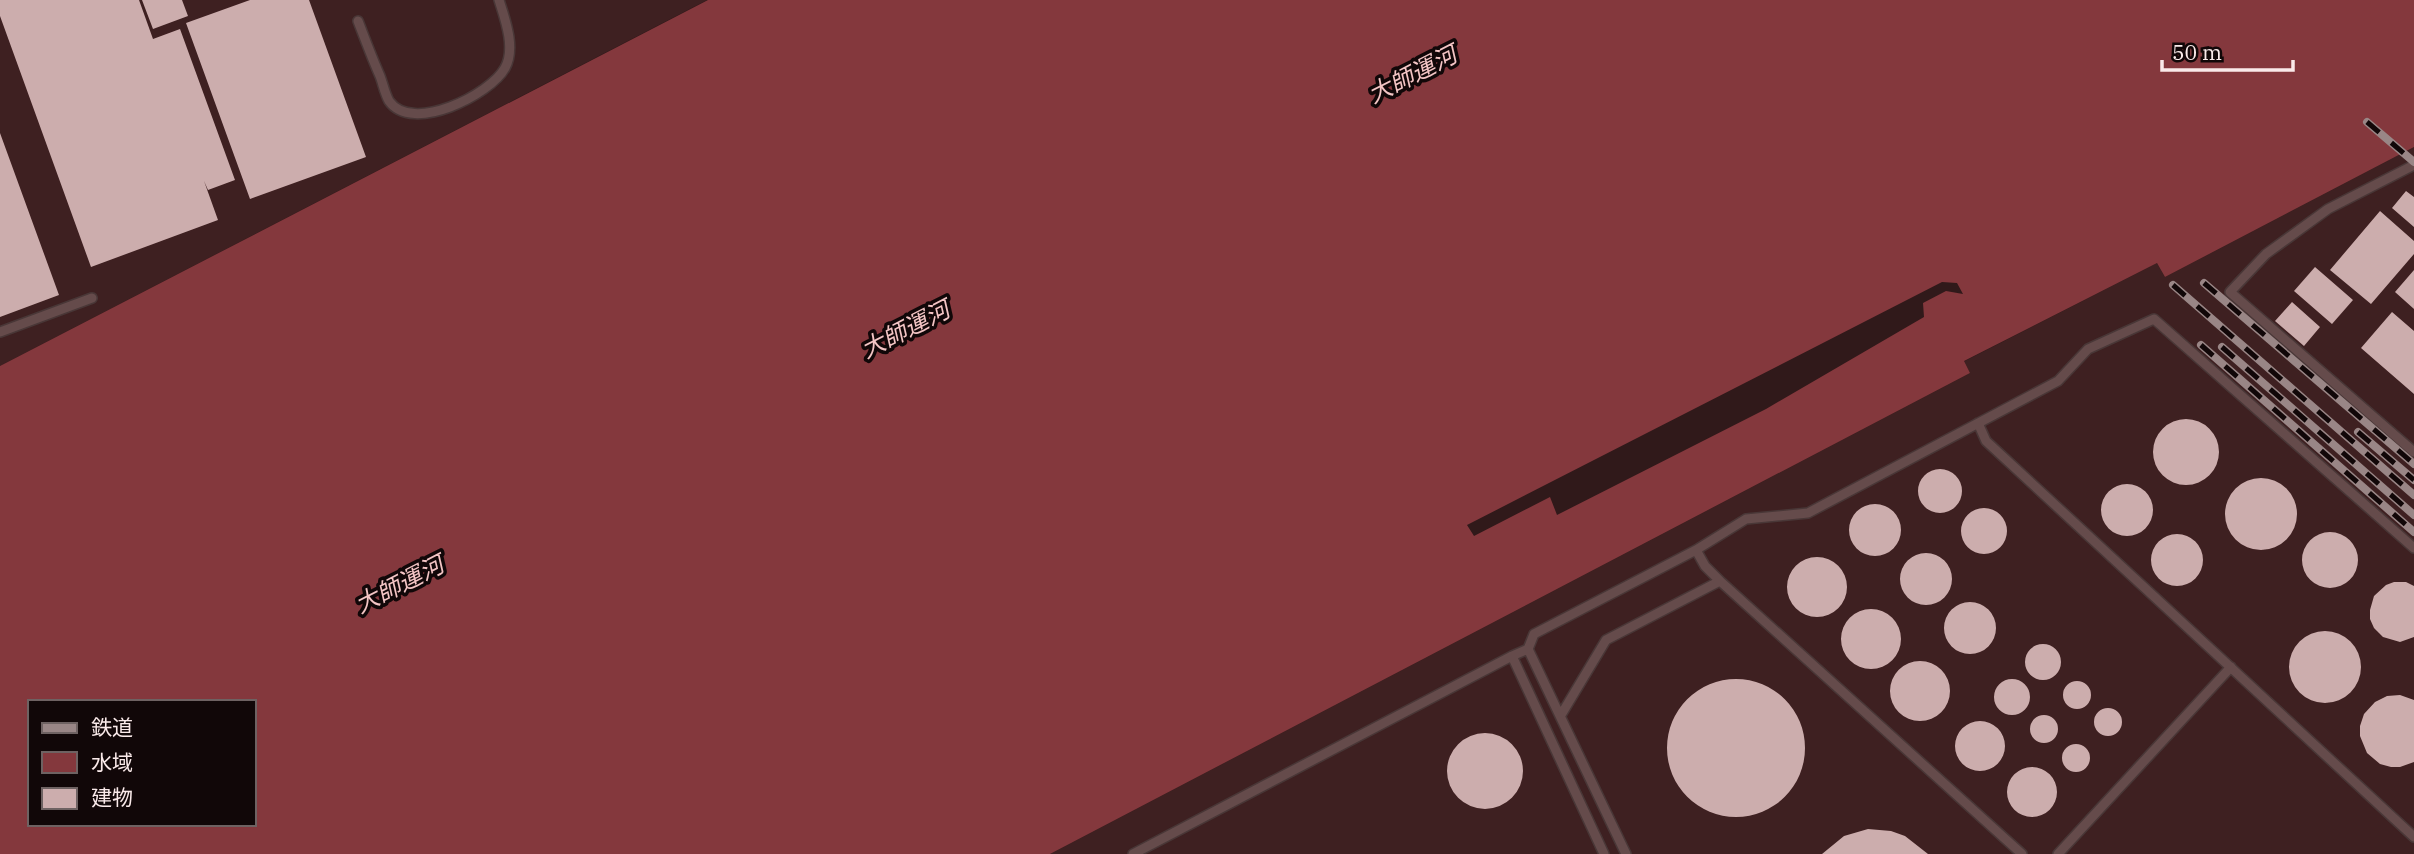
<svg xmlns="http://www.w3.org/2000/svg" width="2414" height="854" font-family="'IBM Plex Serif','Noto Sans JP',serif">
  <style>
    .built { fill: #3e2021 }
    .water { fill: #84383d; fill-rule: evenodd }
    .pier { fill: #30191a }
    .building { fill: #ccadad }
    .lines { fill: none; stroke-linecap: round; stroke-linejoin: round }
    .lane-casing { stroke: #493737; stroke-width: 12 }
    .lane { stroke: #654b4b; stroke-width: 9 }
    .rail-casing { stroke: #998686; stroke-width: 8 }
    .rail { stroke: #110708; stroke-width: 5; stroke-dasharray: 16; stroke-linecap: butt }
    .labels { text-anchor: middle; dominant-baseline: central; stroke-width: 7; stroke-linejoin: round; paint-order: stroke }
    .water-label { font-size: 24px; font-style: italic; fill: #f4c5c5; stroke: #110708 }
  </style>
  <rect width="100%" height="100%" fill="#30191a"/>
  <path class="built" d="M0,0h707l-707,366z
    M2414,147v707h-1364l920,-481 -7,-11 194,-99 8,14z"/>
  <path class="water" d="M708,0h1706v147l-249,130 -8,-14 -193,98 6,12 -920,481h-1050v-488zM30,702h224v122h-224z"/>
  <path class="pier" d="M1942,282l15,1 6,11 -17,-3 -23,12 1,14 -158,92 -209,106 -7,-18 -76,39 -7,-11z"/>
  <path class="building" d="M0,0h139l14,39 27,-10 55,151 -27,10 -4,-9 14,39 -127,47 -91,-251z
    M142,0h40l6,16 -35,13z
    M250,0h59l57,157 -116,42 -64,-176z
    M0,133l59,162 -59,22z
    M2406,191l8,6v30l-22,-19z
    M2380,211l34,30v13l-43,50 -41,-34z
    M2315,267l38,33 -21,24 -38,-33z
    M2414,270v39l-19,-17z
    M2292,302l28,25 -16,19 -29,-25z
    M2392,312l22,19v63l-53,-46z
    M2153 452a33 33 0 1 1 66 0a33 33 0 1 1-66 0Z
    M1918 491a22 22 0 1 1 44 0a22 22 0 1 1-44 0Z
    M2225 514a36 36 0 1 1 72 0a36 36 0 1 1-72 0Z
    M2101 510a26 26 0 1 1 52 0a26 26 0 1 1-52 0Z
    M1849 530a26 26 0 1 1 52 0a26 26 0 1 1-52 0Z
    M1961 531a23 23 0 1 1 46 0a23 23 0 1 1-46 0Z
    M2302 560a28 28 0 1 1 56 0a28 28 0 1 1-56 0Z
    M2151 560a26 26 0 1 1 52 0a26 26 0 1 1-52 0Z
    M1900 579a26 26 0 1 1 52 0a26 26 0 1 1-52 0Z
    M1787 587a30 30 0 1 1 60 0a30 30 0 1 1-60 0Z
    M2394,582h12l8,4v51l-14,5 -17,-5 -9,-9 -4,-9v-9l4,-14 12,-11z
    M1944 628a26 26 0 1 1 52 0a26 26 0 1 1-52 0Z
    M1841 639a30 30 0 1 1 60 0a30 30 0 1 1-60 0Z
    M2289 667a36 36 0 1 1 72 0a36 36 0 1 1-72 0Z
    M2025 662a18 18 0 1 1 36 0a18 18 0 1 1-36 0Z
    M1890 691a30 30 0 1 1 60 0a30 30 0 1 1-60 0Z
    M1994 697a18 18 0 1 1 36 0a18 18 0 1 1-36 0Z
    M1667 748a69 69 0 1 1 138 0a69 69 0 1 1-138 0Z
    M2063 695a14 14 0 1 1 28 0a14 14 0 1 1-28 0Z
    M2400,695l14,5v62l-14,5h-9l-11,-3 -13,-11 -7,-17v-10l4,-12 11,-12 12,-6z
    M2094 722a14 14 0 1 1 28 0a14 14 0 1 1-28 0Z
    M2030 729a14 14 0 1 1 28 0a14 14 0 1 1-28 0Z
    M1955 746a25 25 0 1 1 50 0a25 25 0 1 1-50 0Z
    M1447 771a38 38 0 1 1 76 0a38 38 0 1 1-76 0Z
    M2062 758a14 14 0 1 1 28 0a14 14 0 1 1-28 0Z
    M2007 792a25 25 0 1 1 50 0a25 25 0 1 1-50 0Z
    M1868,829l23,2 14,5 23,18h-106l22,-18z"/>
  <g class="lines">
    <defs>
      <path id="lane" d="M358,21c7,18 14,37 22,55 3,8 5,18 9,25 23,33 101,-6 116,-33 11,-20 0,-49 -6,-68
        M2414,165l-86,44 -62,45 -36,38 184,160
        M0,332l92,-34
        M1978,423l8,18 428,396
        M1696,550l9,16 15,15 302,273
        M1528,649l98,205
        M1512,656l16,-7 6,-15 162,-84 50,-31 62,-6 250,-132 30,-32 66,-30 260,229
        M1561,715l45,-75 114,-59
        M1133,854l379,-198 92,198
        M2058,854l173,-187"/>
    </defs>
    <use href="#lane" class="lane-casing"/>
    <use href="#lane" class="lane"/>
    <defs>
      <path id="rail" d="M2367,122l47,40
        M2204,283l210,181
        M2173,285l241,210
        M2201,345l213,187
        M2222,347l192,168
        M2358,432l56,48"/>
    </defs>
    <use href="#rail" class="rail-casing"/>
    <use href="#rail" class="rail"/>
  </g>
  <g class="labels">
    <g class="water-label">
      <text transform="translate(1412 74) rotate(-27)">大師運河</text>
      <text transform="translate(905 329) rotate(-27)">大師運河</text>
      <text transform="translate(399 584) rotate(-27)">大師運河</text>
    </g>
  </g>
  <rect x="28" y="700" width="228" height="126" fill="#110708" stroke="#6e6262" stroke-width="2"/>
  <rect x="42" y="723" width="35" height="10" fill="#998686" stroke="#6e6262" stroke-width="2"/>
  <text x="91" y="735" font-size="21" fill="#faeaea">鉄道</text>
  <rect x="42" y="752" width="35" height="21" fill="#84383d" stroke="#6e6262" stroke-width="2"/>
  <text x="91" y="770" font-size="21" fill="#faeaea">水域</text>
  <rect x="42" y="788" width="35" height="21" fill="#ccadad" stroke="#6e6262" stroke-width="2"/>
  <text x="91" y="805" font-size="21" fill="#faeaea">建物</text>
  <path d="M2162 60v10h131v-10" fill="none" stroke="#faeaea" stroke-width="3.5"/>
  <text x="2172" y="60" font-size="21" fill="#faeaea" stroke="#110708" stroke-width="5" paint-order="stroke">50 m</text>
</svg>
